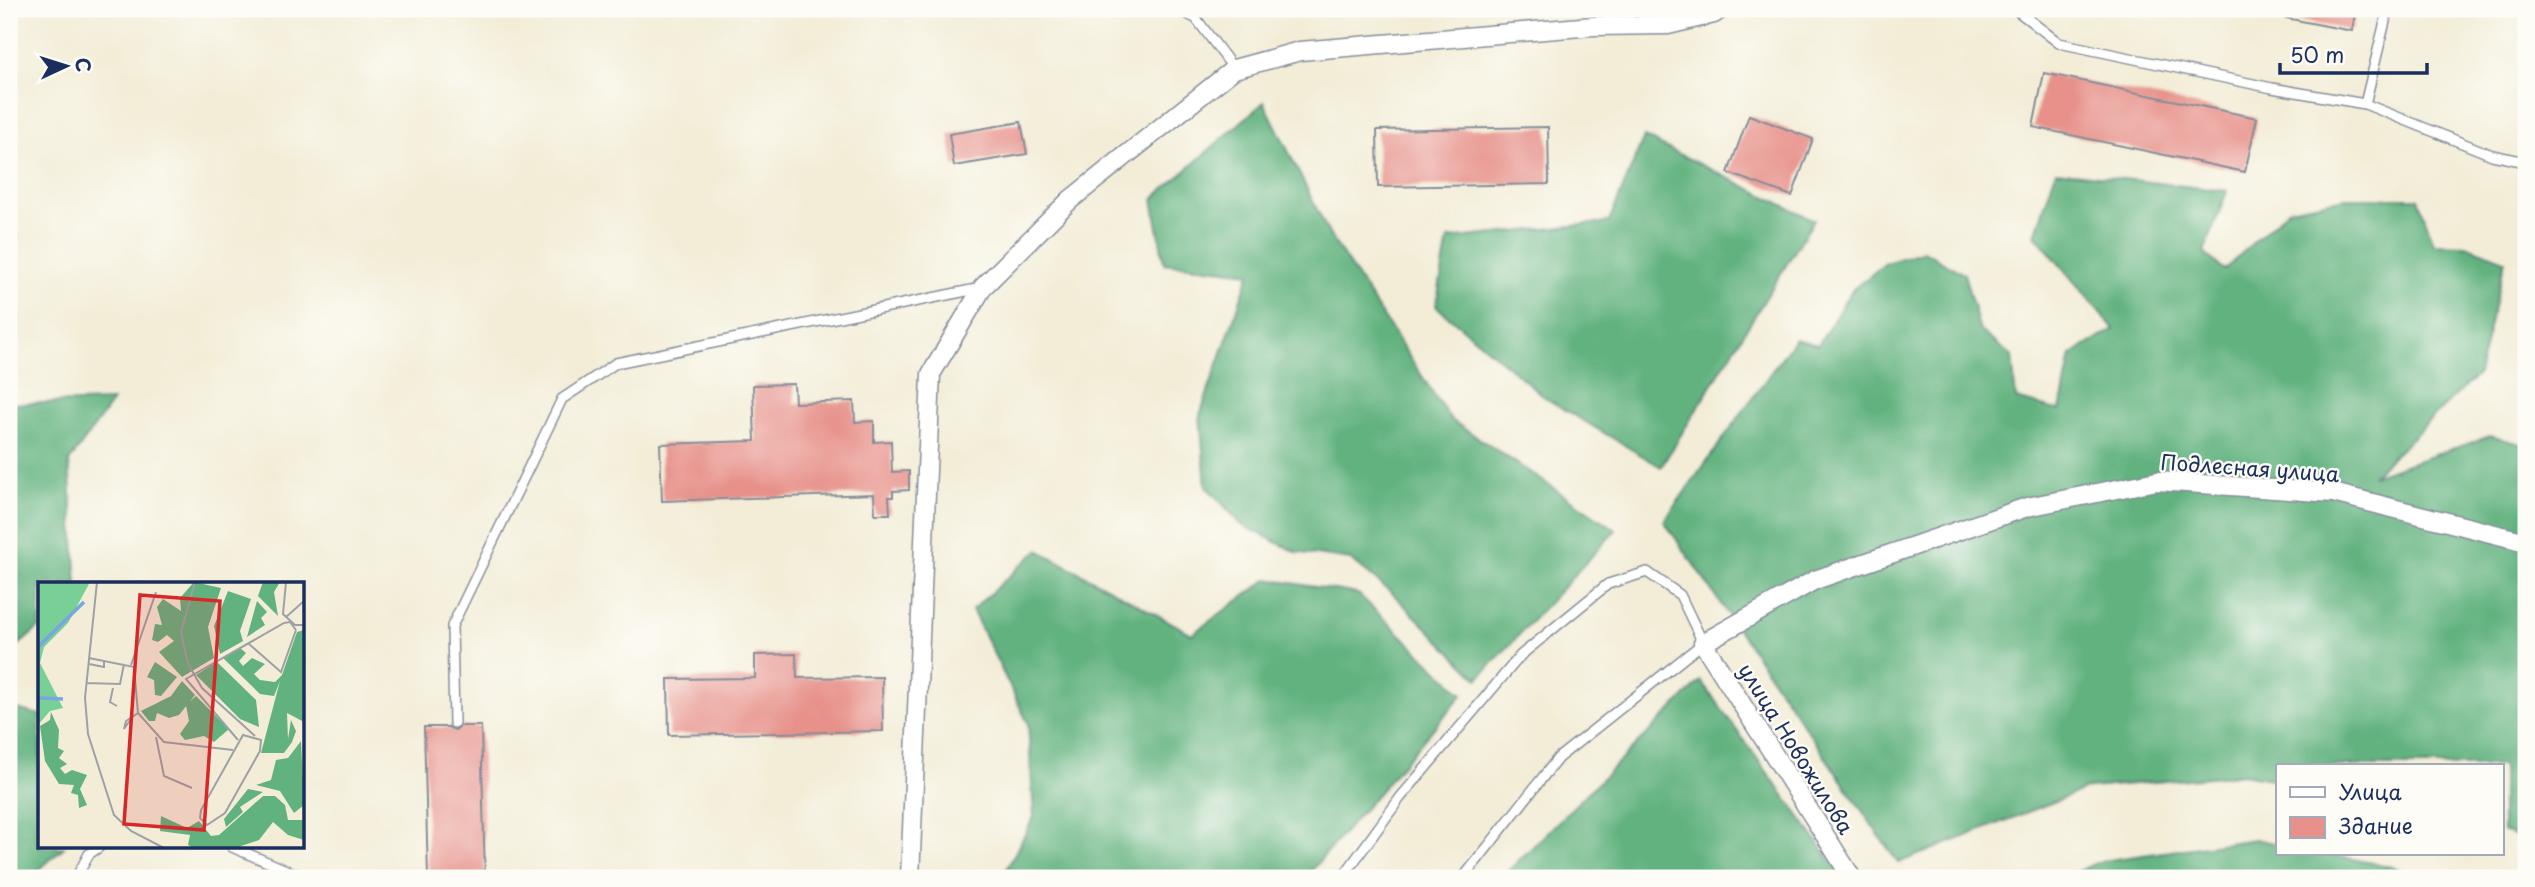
<svg xmlns="http://www.w3.org/2000/svg" width="2535" height="887" font-family="'Playpen Sans',sans-serif">
  <style>
    .forest { fill: #62b27f; stroke: #3e706e; stroke-width: 2 }
    .building { fill: #e7918a }
    .lines { fill: none; stroke-linecap: round; stroke-linejoin: round }
    .service-casing { stroke: #878e9a; stroke-width: 12 }
    .minor-casing { stroke: #878e9a; stroke-width: 21 }
    .service { stroke: #fff; stroke-width: 9 }
    .minor { stroke: #fff; stroke-width: 18 }
    .labels { text-anchor: middle; dominant-baseline: central; stroke-width: 5; stroke-linejoin: round; paint-order: stroke }
    .street-label { font-size: 21px; fill: #1b2f5e; stroke: #fdfcf7 }
    .inset-river { fill: none; stroke: #76a7e0; stroke-width: 3.5 }
    .inset-road { fill: none; stroke: #9da1a7; stroke-width: 2 }
    .view { fill: #d62828; fill-opacity: 0.15; stroke: #d62828; stroke-width: 3.5 }
    .inset-edge { fill: none; stroke: #1b2f5e; stroke-width: 3.5 }
  </style>
  <rect width="100%" height="100%" fill="#fdfcf7"/>
  <filter id="ink" filterUnits="userSpaceOnUse"><feTurbulence type="fractalNoise" baseFrequency=".0143" numOctaves="2"/><feDisplacementMap in="SourceGraphic" scale="14" xChannelSelector="R" yChannelSelector="G"/><feConvolveMatrix kernelMatrix="1 2 1 2 8 2 1 2 1" color-interpolation-filters="sRGB"/></filter>
  <filter id="wash" filterUnits="userSpaceOnUse"><feTurbulence type="fractalNoise" baseFrequency=".00686" numOctaves="4" result="noise"/><feDisplacementMap in="SourceGraphic" scale="28" xChannelSelector="R" yChannelSelector="G"/><feGaussianBlur stdDeviation="1.57" result="paint"/><feColorMatrix in="noise" values="0 0 0 0 0 0 0 0 0 0 0 0 0 0 0 0 0 1.4 0 .05"/><feComposite in="paint" operator="in"/></filter>
  <g filter="url(#wash)">
    <rect width="100%" height="100%" fill="#f3edd7"/>
    <path class="forest" d="M1264,102l65,132 121,185 166,111 -138,149 -86,-86 -41,-33 -55,-8 -54,-27 -36,-39 -6,-71 50,-142 -86,-10 -11,-64z
      M1644,137l170,83 -153,247 -114,-68 -111,-93 12,-67 161,-17z
      M2056,171l171,20 -23,62 20,17 65,-61 56,-11h73l16,46 32,1 39,15 -27,114 -106,102 118,-40 36,9v394l-24,-8v-65h-224v14l-36,-6 -153,14 -191,75 -234,-342 131,-182 23,6 34,-55 34,-27 38,-12 40,23 16,57 32,25 4,43 44,12 11,-56 43,-26 -79,-94z
      M113,401l-44,61 8,122h-37v43l-31,26v-249z
      M1038,550l154,84 76,-55 90,15 105,100 -158,184h-303l32,-61 -6,-94 -56,-113z
      M1701,681l143,197h-343z
      M9,707l31,8v132h24l-34,31h-21z
      M2255,839l23,5v10h49l61,12 34,12h-360l39,-17z"/>
    <g id="blocks">
      <path class="building" d="M2276,9h80l-4,22 -76,-15z
        M2044,73l213,45 -12,54 -212,-45z
        M1749,115l64,24 -21,57 -64,-23z
        M1021,122l6,32 -73,12 -5,-32z
        M1548,127l1,57 -171,3 -1,-57z
        M794,384l1,19 59,-2 1,21 19,-1v21l17,-1 1,31 17,-1v19l-16,1v6h-4l1,17h-15l-1,-20 -212,7 -2,-57 95,-3 -2,-56z
        M796,654l1,24 85,-1 1,54 -214,4 -1,-56 87,-1v-23z
        M460,726h21l4,152h-57l-4,-151h24l7,3z"/>
    </g>
  </g>
  <g filter="url(#ink)">
    <use href="#blocks" fill-opacity="0" stroke="#878e9a" stroke-width="2"/>
    <g class="lines">
      <defs>
        <path id="service" d="M1178,9l15,8
          M1189,9l45,60
          M2015,9l44,34 213,45 93,16 127,51 34,7
          M2365,104l23,-95
          M454,723l-2,-97 110,-227 54,-36 365,-75
          M232,847l73,31
          M76,878l13,-24 10,-7
          M1342,878l58,-80 121,-143 87,-71 39,-12 33,23 23,48 -145,115 -95,120"/>
        <path id="minor" d="M910,878l21,-504 52,-87 87,-87 164,-131 66,-18 293,-25 75,-1 46,-11 7,-5
          M1852,878l-149,-235 112,-63 212,-73 130,-26 176,12 193,49"/>
      </defs>
      <use href="#service" class="service-casing"/>
      <use href="#minor" class="minor-casing"/>
      <use href="#service" class="service"/>
      <use href="#minor" class="minor"/>
    </g>
  </g>
  <g class="labels">
    <g class="street-label">
      <text transform="translate(2250 467) rotate(4)">Подлесная улица</text>
      <text transform="translate(1797 748) rotate(58)">улица Новожилова</text>
    </g>
  </g>
  <g transform="translate(38 582)">
    <rect width="266" height="266" fill="#f3edd7"/>
    <path d="M0,0h52l-22,41 -24,24 -4,16 23,45 -13,3 -12,14v18z" fill="#78d096"/>
    <path d="M156,0l27,6 -13,39 6,31 -32,19 -23,-25 15,-11 -7,-6 -9,7 -6,-2 3,-16 7,1 -5,-18 6,-8 18,12 -1,-13zM225,0h17l-6,10 4,24 -20,-20zM190,9l23,8 -11,32 3,10 -23,13 -6,-28zM219,19l10,11 -6,6 4,7 -18,12zM266,48v92l-17,-9 1,26 3,-19 5,11 -4,11 -8,11h-23l19,-72 -6,15 -14,-2 -37,-36 17,-10 6,5 -7,8 4,5 9,-8 13,6 -11,10 6,6 15,2 7,-7 15,-43zM117,80l22,15 -16,19 -6,-1 -1,-15 -7,-3zM179,80l39,38 3,27 -19,-8 -44,-44zM144,99l13,14 -16,20 -10,3 -12,-5 -2,8h-6l-8,-10 30,-15zM158,114l33,33 -15,13 -10,-6 -19,4 -5,-6 9,-13 -3,-16zM13,130l8,18 -1,18 6,3 -5,7 8,6 -7,4 5,6 7,-4 15,5 -7,14 7,16 -8,3 -1,-13 -7,-2 3,-8 -15,-1 -14,-23 -5,-35 10,-6zM263,159l3,64 -10,8 -14,-22 -24,-6 15,-5 5,-20 12,-2zM210,207l15,3 -23,15 3,5 -17,15 -2,-8zM225,214h12l10,9 3,15h16v20l-16,-5 -15,-13 -14,18 -24,8h-40l-7,-3 2,-10 -30,-4 1,-15 26,12 12,-7 12,15 8,-1z" fill="#62b27f"/>
    <path class="inset-river" d="M0,65l46,-45M0,116l25,1"/>
    <path class="inset-road" d="M59,0l-12,116 3,36 26,81 17,16 33,17M157,0l-14,50 7,32 14,24 53,48M248,0l-3,32 12,11h9M248,35l18,-16M211,62l32,28 15,-42M51,76l45,9 4,46 26,29 69,8M51,82l15,3v-6M93,83l25,-73M48,101l34,1 4,-20M75,106l-3,14 7,4M95,134l-9,13 2,-8 12,-8M205,153l18,5 -1,11 -35,62 -18,12 -7,-7 1,-8zM118,155l8,39 28,12M200,158l-52,-61 98,-56 6,-1 6,8"/>
    <path class="view" d="M102,13l80,6 -16,229 -80,-6z"/>
    <rect width="266" height="266" class="inset-edge"/>
  </g>
  <rect width="2535" height="887" fill="none" stroke="#fdfcf7" stroke-width="35"/>
  <rect x="2276" y="764" width="228" height="91" fill="#fdfcf7" stroke="#a3aaba" stroke-width="2"/>
  <rect x="2290" y="787" width="35" height="10" fill="#ffffff" stroke="#a3aaba" stroke-width="2"/>
  <text x="2339" y="800" font-size="21" fill="#1b2f5e">Улица</text>
  <rect x="2290" y="817" width="35" height="21" fill="#e7918a" stroke="#a3aaba" stroke-width="2"/>
  <text x="2339" y="834" font-size="21" fill="#1b2f5e">Здание</text>
  <g transform="translate(66 66) rotate(86)" stroke="#fdfcf7" stroke-width="5" paint-order="stroke">
  <path d="M0-5L12 26L0 18L-12 26Z" fill="#1b2f5e"/>
  <text y="-10" font-size="19" font-weight="bold" text-anchor="middle" fill="#1b2f5e">С</text>
  </g>
  <path d="M2280 63v10h147v-10" fill="none" stroke="#1b2f5e" stroke-width="3.5"/>
  <text x="2290" y="63" font-size="21" fill="#1b2f5e" stroke="#fdfcf7" stroke-width="5" paint-order="stroke">50 m</text>
</svg>
